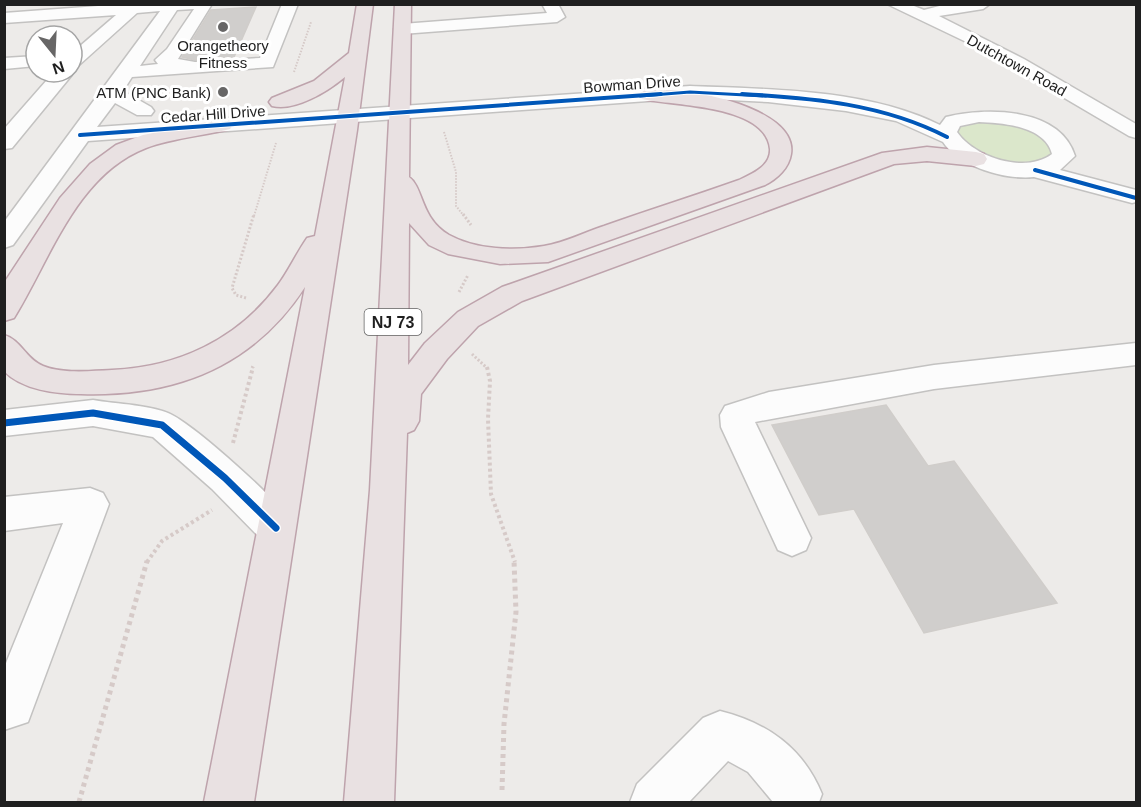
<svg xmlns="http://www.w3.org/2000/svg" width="1141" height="807" font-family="Helvetica,sans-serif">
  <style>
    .grass { fill: #dbe7cb }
    .building { fill: #d0cecc; stroke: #d0cdca; stroke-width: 1.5 }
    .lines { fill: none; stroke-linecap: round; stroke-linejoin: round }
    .minor-casing { stroke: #c3c2c1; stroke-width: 3 }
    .highway-casing { stroke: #bea3ac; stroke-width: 3 }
    .path-far3 { stroke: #d6cac8; stroke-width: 2; stroke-dasharray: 1.5 1.5; stroke-linecap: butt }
    .path-far2 { stroke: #d6cac8; stroke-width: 3; stroke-dasharray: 2 2; stroke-linecap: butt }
    .path-far1 { stroke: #d6cac8; stroke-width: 4; stroke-dasharray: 3 3; stroke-linecap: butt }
    .path { stroke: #d6cac8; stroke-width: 5; stroke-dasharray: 4 4; stroke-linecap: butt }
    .minor { fill: #fcfcfc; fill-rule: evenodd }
    .highway { fill: #e9e1e2; fill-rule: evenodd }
    .cycleway-far2-casing { stroke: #fff; stroke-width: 5 }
    .cycleway-far1-casing { stroke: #fff; stroke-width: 6 }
    .cycleway-casing { stroke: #fff; stroke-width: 10 }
    .cycleway-far2 { stroke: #0057b8; stroke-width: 3 }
    .cycleway-far1 { stroke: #0057b8; stroke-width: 4 }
    .cycleway { stroke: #0057b8; stroke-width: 7 }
    .poi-dot { fill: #676666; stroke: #fff; stroke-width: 2 }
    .labels { text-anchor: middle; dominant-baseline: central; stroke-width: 6; stroke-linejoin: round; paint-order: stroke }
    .far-poi-label { font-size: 15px; fill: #1f1f1f; stroke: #fff }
    .far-street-label { font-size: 15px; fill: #1f1f1f; stroke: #fff }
    .shield { fill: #fff; stroke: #626262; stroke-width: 1.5 }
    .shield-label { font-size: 16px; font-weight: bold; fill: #1f1f1f }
  </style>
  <rect width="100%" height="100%" fill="#edebe9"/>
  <path class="grass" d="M956,120l78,6 28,34 -67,5 -48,-38z"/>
  <path class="building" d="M256,7l-22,50 -39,3 -13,-3 29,-47z
    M886,405l42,61 26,-5 103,142 -133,30 -70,-124 -35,6 -47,-90z"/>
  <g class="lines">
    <defs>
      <path id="minor" d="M125,4h87l-34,55 17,3 65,-4 22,-54h16l-25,63 -141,10 -9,14 28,16 3,4 -3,4h-14l-22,-12 -18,24 593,-41c79,3 178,3 250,39l6,-8c40,-10 114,-10 129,39l-15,14 76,20v12l-4,1 -98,-26c-28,3 -75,-10 -91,-35l-47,-21 -50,-10 -78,-9 -78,-4 -602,43 -75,104 -9,3v-26l156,-211 -23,2 -59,53 -6,1v-14l44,-38 -112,8v-10zM194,9l-27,40 -12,11 3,4 -18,2 37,-56zM979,122c24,1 66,4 73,32 -26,20 -77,4 -95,-22l3,-6z
        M542,4h16l7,13 -8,5 -155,12 -8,-5 8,-5 145,-11z
        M887,4h22l15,6 23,-6h43l-7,5 -44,7 85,43 112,65v14l-7,-2 -148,-87z
        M36,56v10l-32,3v-11z
        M72,70l1,2 -2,4 -59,72 -8,1v-20l50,-57z
        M1136,343v22l-202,24 -179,33 56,116 -5,12 -14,6 -14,-6 -57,-123 -1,-12 5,-9 44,-14 165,-27z
        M93,400c22,4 63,5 81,16 25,14 110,88 121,112l-5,12 -14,5 -14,-5 -50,-51 -59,-52 -60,-11 -89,10v-26z
        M90,488l13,5 6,11 -81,218 -24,8v-62l59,-145 -59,8v-34z
        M720,711c48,12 83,37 102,83l-3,8h-46l-25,-30 -20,-11 -39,41h-59l7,-18 66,-66z"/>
      <path id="highway" d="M357,4h16l-16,126 -103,672h-50l101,-515c-52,80 -130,110 -224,107 -24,0 -59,-4 -77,-23v-36c17,5 22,24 39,31 20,8 47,5 69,4 66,-3 125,-30 166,-85 11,-15 18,-31 29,-47l8,-2 30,-159c-17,14 -50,35 -73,29l-3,-4 3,-4 42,-17 35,-28z
        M395,4h16l-2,173c15,11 11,41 40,58 27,15 65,16 95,11 20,-3 41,-14 60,-20 45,-16 90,-30 135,-46 13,-6 32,-14 31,-31 -4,-45 -98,-43 -128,-50l-3,-4 3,-4c33,-8 157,15 149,63 -2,14 -14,25 -26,31l-217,77 -48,2 -52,-10 -19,-9 -20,-22 -1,142 17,-22 33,-31 44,-25 380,-134 45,-6 49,5 8,2 3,5 -3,5 -8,2 -49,-5 -33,3 -372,137 -44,25 -31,33 -26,35 -2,27 -5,9 -7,3 -13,369h-50l26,-312z
        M223,119l7,2 3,4 -3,4c-28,7 -57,9 -84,19 -70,27 -96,112 -132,170l-10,3v-38l56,-85 30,-34 26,-19 27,-10z"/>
    </defs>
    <use href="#minor" class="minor-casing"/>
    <use href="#highway" class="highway-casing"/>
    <path class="path-far3" d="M294,72l17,-50
      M444,132l12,40v34l8,10
      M254,216l22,-73"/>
    <path class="path-far2" d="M463,214l8,11
      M459,292l9,-17
      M246,298l-10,-3 -4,-7 22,-74
      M472,354l15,14
      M252,368l1,-2"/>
    <path class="path-far1" d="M487,367l3,14 -2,38 3,75 24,68
      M233,443l20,-76
      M147,562l15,-21 50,-31"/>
    <path class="path" d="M502,790l2,-66 12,-112 -2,-51
      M79,802l68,-241"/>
    <use href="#minor" class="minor"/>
    <use href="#highway" class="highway"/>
    <defs>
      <path id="cycleway-far2" d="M640,96l50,-4 76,4"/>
      <path id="cycleway-far1" d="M742,94c71,4 141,10 205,43
        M80,135l581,-41
        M1035,170l101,28"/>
      <path id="cycleway" d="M4,423l89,-10 69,12 63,53 51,50"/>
    </defs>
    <use href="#cycleway-far2" class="cycleway-far2-casing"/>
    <use href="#cycleway-far1" class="cycleway-far1-casing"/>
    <use href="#cycleway" class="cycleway-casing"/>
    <use href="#cycleway-far2" class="cycleway-far2"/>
    <use href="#cycleway-far1" class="cycleway-far1"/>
    <use href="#cycleway" class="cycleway"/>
  </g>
  <g class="poi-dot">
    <circle cx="223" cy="27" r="6"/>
    <circle cx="223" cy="92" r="6"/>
  </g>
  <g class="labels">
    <g class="far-poi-label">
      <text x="223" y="45">Orangetheory<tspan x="223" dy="17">Fitness</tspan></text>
      <text x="211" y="92" text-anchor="end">ATM (PNC Bank)</text>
    </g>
    <g class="far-street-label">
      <text transform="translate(1017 65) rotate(29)">Dutchtown Road</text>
      <text transform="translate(632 84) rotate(-4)">Bowman Drive</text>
      <text transform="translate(213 114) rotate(-4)">Cedar Hill Drive</text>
    </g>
    <rect class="shield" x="364.5" y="309" width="57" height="26" rx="4.5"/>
    <g class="shield-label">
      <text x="393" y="322">NJ 73</text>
    </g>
  </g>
  <rect width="1141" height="807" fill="none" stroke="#1f1f1f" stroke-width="12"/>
  <g transform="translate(54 54) rotate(162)"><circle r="28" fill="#ffffff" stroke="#a5a5a5" stroke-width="1.5"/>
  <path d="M0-4.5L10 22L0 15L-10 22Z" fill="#676666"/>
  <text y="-9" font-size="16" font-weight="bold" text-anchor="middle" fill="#1f1f1f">N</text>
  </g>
</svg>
